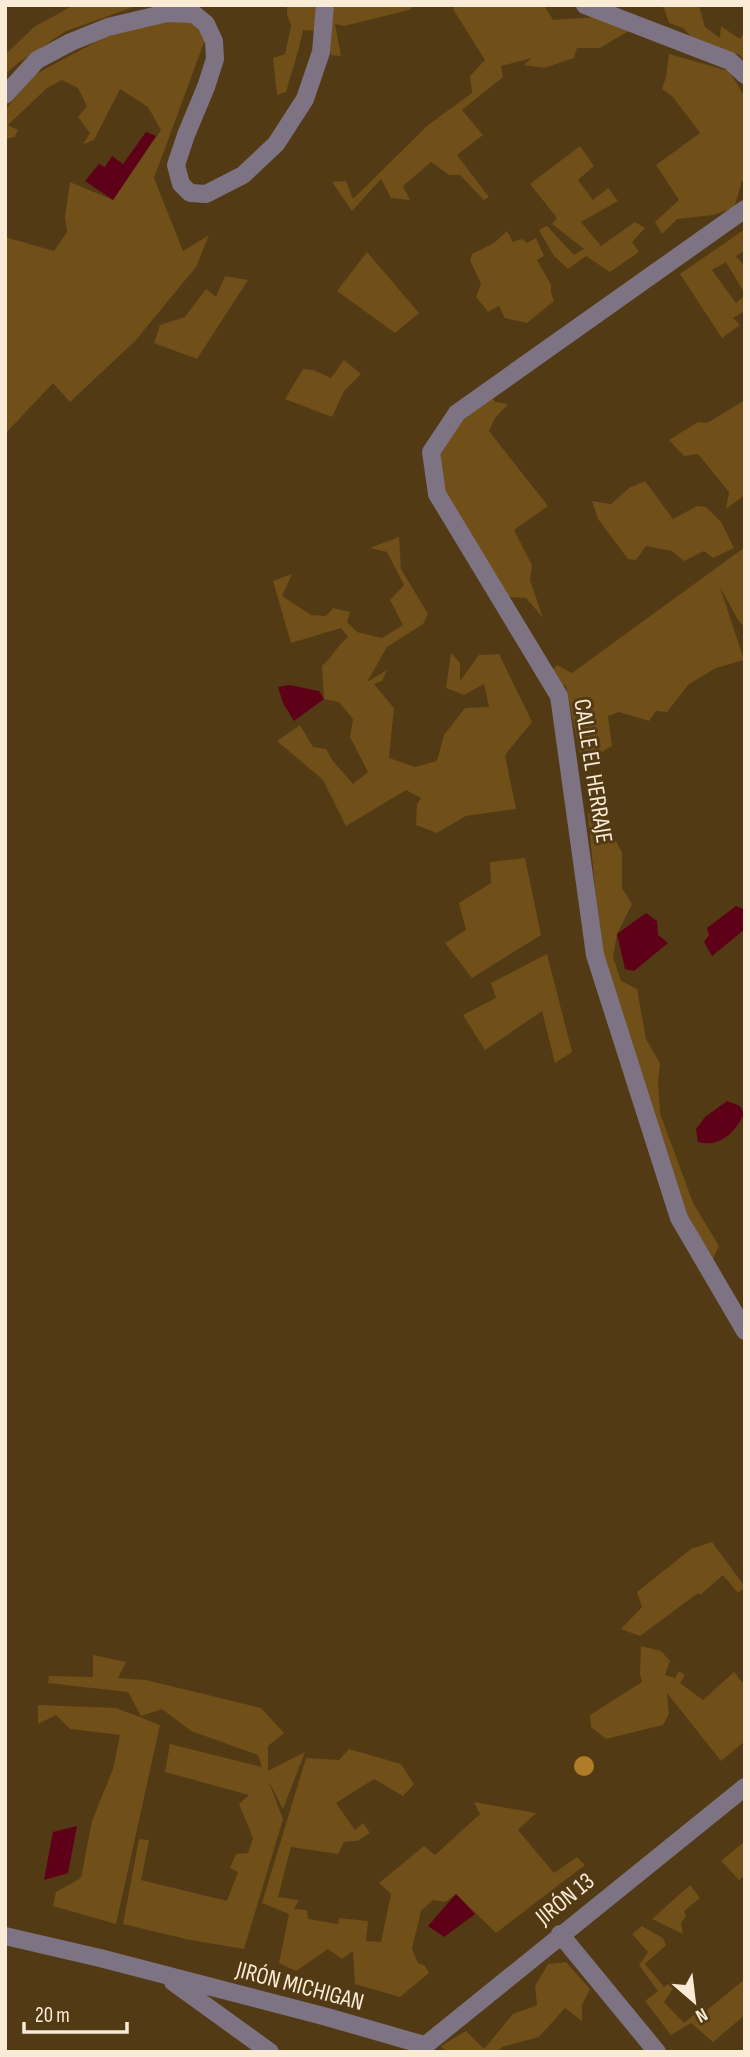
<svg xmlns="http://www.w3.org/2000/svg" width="750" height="2057" font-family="'Sofia Sans Condensed',sans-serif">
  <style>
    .green { fill: #704f18 }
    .water { fill: #5f0019 }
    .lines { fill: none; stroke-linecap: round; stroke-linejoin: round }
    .minor { stroke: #7e7383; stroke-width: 18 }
    .tertiary { stroke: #7e7383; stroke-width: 18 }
    .tree { fill: #ae7c27 }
    .labels { text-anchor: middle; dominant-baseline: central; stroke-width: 6; stroke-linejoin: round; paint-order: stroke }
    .street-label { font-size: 24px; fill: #faebd7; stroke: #523a14 }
  </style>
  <rect width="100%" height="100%" fill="#523a14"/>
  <path class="green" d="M74,5h65l-73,26 -48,32 -13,11v-19l29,-28z
    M287,5h35l-5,26 -14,-1c-4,21 -11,41 -17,62l-9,3 -4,-37 12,-4 6,-28 -4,-12z
    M415,5l-6,5 -65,16 -9,-2 6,32 -10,-1 -2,-9 1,-40z
    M456,5h88l9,15 44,-3 33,13 -30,18h-23l-3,10 -30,10 -20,-3 8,-7 -31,8 2,11 -41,33 21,25 -26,20 32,42 -5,3 -26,-27 1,2h-10l-18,-13 -28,24 7,14 -19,-2 -10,-19 -29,32 -20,-29 14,-1 7,18 75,-74 44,-32 -2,-17 15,-16 -32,-51z
    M657,5l42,1 6,21 15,11 1,-12 19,13 5,-9v32l-5,-7 -46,-15 -11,-12 -14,-5 -5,-15z
    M171,20l19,2 16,15 -52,141 29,73 26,-16 -13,32 -61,74 -65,61 -17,-19 -48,51v-197l49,14 13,-19 -2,-15 5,-35 43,18 48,-70 -13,-23 -28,-18 -26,51 -11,4 7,-11 -12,-16 9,-11 -9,-18 -16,-8 -15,8 -39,37 10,5 -3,7 -10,2v-29l29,-35 71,-38z
    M669,54l60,17 16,26v82l-3,2 -8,27 -21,7 -36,4 -15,15 -7,-12 24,-22 -23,-35 44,-32 -27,-36 -11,-8 4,-12z
    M580,146l14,20 -16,14 15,20 15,-12 10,13 -37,21 20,24 34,-24 10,6 -13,14 7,10 -29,20 -24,-16 -18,13 -14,-13 -15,-26 8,-4 27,29 10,-6 -32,-25 5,-6 -27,-34z
    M745,229v21l-9,6 9,11v27l-19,-32 -14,8 24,33 9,-8v16l-12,7 7,7 -18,13 -42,-64z
    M507,231l6,11 9,-3 5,4 9,-5 8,18 -7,4 14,25v7l3,9 -27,22 -22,-5 -6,-12 -11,6 -12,-15 5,-13 -11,-24 2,-6 22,-11z
    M367,252l52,61 -24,20 -58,-42z
    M225,276l23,4 -51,79 -43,-16 6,-18 25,-8 21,-28 10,8z
    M344,360l17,14 -17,17 -12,26 -47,-18 18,-30 10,1 18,8z
    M492,397l3,5 13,2 -13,14 -6,13 59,75 -34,24 18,35 -2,15 13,38 -17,-20 -20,-1 -64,-105 -4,-39 25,-38z
    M745,400v95l-19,14 3,-17 -31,-38 -14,2 -15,-16 29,-18 9,1z
    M645,481l28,38 24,-13 9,1 15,15 13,26 -21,10 -9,-7 -20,10 -12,-10 -26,-5 -10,14 -8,-1 -30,-40 -6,-18 19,3 18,-16z
    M399,537l2,32 27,45 -5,10 -36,23 -20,35 20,-12 -5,11 -8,3 20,24 -5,50 26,9 22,-6 7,-26 21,-27 24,-1 -5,-23 -20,11 -18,-7 5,-35 9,10v18l19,-26 20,-1 33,68 -27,33 11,54 -50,7 -29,17 -21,-8 1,-21 4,-6 -15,-8 -60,36 -23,-46 -46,-39 23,-16 13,22 13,2 6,11 21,24 15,-12 -18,-35 3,-18 -14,-17 -15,-3 -2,-33c11,-10 16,-21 26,-29l-7,-9 -50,15 -18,-62 19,-7 -10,22 29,19 15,1 7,-8 17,4 -3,10 10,10 25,6 21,-13 -13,-25 14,-15 -17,-33 -17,-4z
    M745,547v81l-7,-8 -18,-33 24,73 -28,8 -27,16 -22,28 -11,-1 -7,10 -30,-9 -11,4 4,30 -30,18 -16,-78 -7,-2 -6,-14 4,-5 15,8z
    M588,814l14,3 20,35v36l10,16 -15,30 -4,23 8,24 16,8 9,50 14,24 -2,19 2,31 33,90 26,43 -7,15 -25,-48 -86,-262z
    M525,858l16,77 -69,43 -27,-35 21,-13 -7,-27 32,-20 -1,-21z
    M547,954l25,98 -17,11 -13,-52 -57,39 -22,-35 33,-17 -5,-15z
    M712,1542l33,45 -7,6 -15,-18 -23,20 -2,-2 -58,43 -19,-7 21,-22 -5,-15 54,-43z
    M641,1646l20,5 9,10 -5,14 10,3 4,-7 6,4 -5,8 23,17 31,-28 8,10 3,-1v60l-24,20 -54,-68 2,21 -6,11 -57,14 -15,-12 -1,-12 52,-33 -2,-8z
    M93,1655l33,7 -8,16 28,2 115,28 23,25 -16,13v25l37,-19 -22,57 -15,-29 15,39 -39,130 -54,-9 -67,-16 16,-85 10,1 -8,40 86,21 11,-29 -8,-4 6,-14 12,-1 5,-15 -14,-34 10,-9 -84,-23 5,-28 92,23 -4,-12 -67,-24 -29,-22 -21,7 -13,-24 -80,-9 1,-7 44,1z
    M38,1705l78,3 44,17 -44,199 -63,-18 3,-14 25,-14 11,-57 21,-52 7,-34 -50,-6 -14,-14 -18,9z
    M349,1749l52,15 13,20 -11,12 -29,-17 -38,24 19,27 8,-7 7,10 -13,8 -13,1 -6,12 -47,-7 -13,50 21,3 -5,9 13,1 1,9 30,5 1,-6 29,3 -2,20 15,1 10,-48 -12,-11 45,-37 11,9 45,-41 -6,-12 62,11 -18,17 36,43 23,-16 8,8 -89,68 -40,-39 -11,8 -12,-2 -12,11 -9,38 6,14 7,3 4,7 -29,24 -45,-13 -2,-33 -11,8 -14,-10 -32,22 -17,-8 10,-49 -27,-11 44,-145 33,2z
    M745,1841v34l-6,5 -18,-19z
    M690,1885l10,13 -16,13 2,5 -5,7 2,11 -31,-15z
    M642,1926l21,12 3,7 -21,19 19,23 5,-4 7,1 -12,18 20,21 13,-11 4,3 44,-36v36l-32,27 -22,-19 -20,12 -26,-34 13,-10 -19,-26 9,-13 -16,-18z
    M566,1962l24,27 -8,16v16l-17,-13 -26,29 -37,10 -5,5h-51l-5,-6 25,-15 18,18 29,-35 24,-9 -2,-19 13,-22z"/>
  <path class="water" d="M146,132l10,4 -43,64 -28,-19 14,-17 6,3 7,-11 11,8z
    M289,685l30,6 5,8 -30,22 -11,-18 -5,-16z
    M736,906l9,4v19l-33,27 -8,-14 5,-7 -2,-7z
    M646,913l11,8 1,14 10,8 -34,28 -9,-2 -8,-35z
    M727,1101l13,5 4,8c-9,19 -25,34 -46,28l-2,-13 9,-12z
    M77,1826l-9,47 -24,7 9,-48z
    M456,1894l19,20 -31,23 -16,-11z"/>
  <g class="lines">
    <path class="minor" d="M585,5l145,56 15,14
      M5,95l32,-35 34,-18 37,-15 59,-14 27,1 12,10 8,17 1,18 -9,28 -20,48 -10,30 5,19 9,9 16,1 37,-19 33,-31 29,-45 16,-47 4,-47
      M745,209l-288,204 -26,39 6,42 122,202 36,259 84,263 66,113
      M560,1934l97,118
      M5,1936l95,22 227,59 97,28
      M173,1982l97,70"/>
    <path class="tertiary" d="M417,2052l328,-265"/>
  </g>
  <circle class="tree" cx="584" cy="1766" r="10"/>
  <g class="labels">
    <g class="street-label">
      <text transform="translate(593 771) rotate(81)">CALLE EL HERRAJE</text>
      <text transform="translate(565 1899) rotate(-39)">JIRÓN 13</text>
      <text transform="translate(300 1986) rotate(15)">JIRÓN MICHIGAN</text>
    </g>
  </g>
  <rect width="750" height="2057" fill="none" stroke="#faebd7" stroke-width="14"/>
  <g transform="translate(694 2001) rotate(152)" stroke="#523a14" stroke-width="5" paint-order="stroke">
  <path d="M0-5L12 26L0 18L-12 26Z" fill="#faebd7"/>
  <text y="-10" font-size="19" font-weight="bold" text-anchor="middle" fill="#faebd7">N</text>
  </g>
  <path d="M24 2022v10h103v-10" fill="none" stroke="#faebd7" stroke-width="3.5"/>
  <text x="35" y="2022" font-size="21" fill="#faebd7" stroke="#523a14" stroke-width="5" paint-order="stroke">20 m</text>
</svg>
